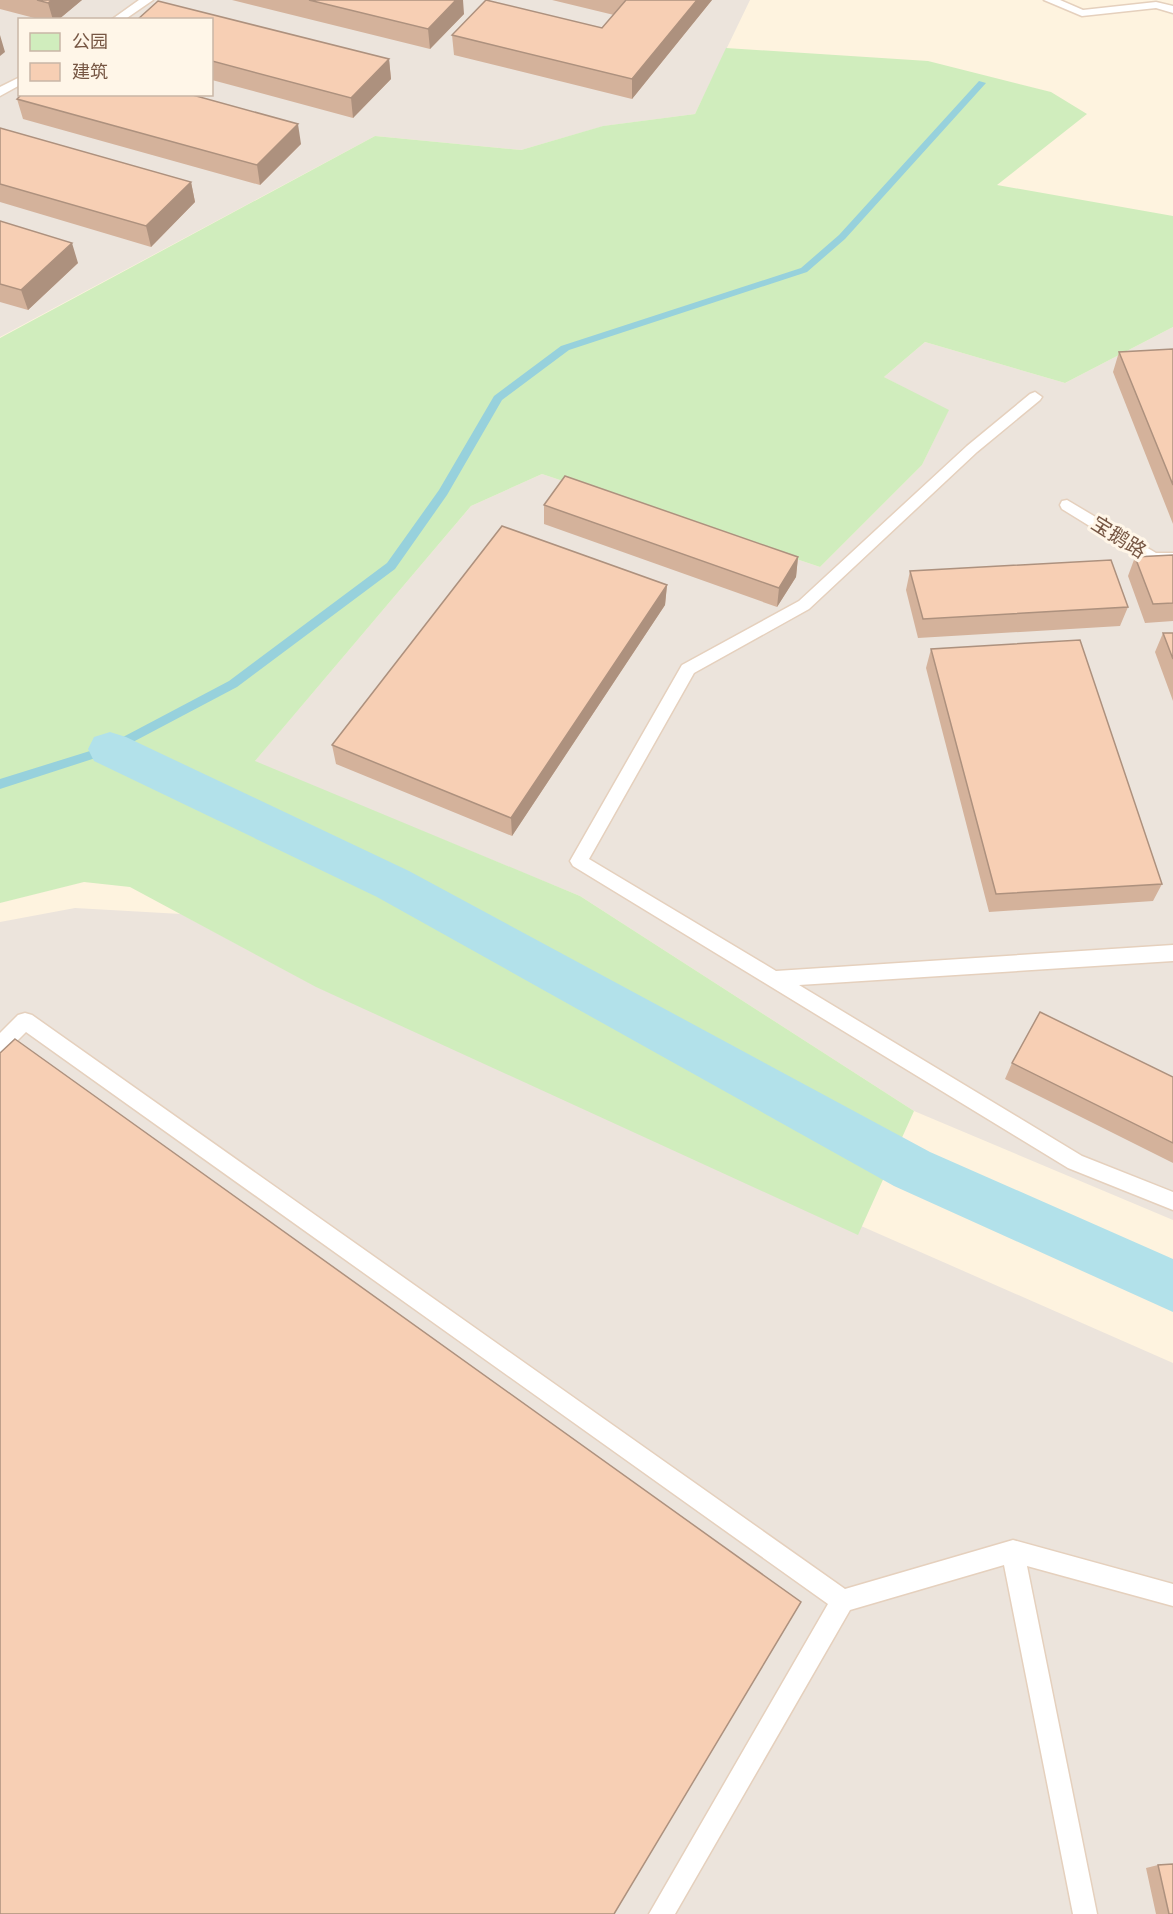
<svg xmlns="http://www.w3.org/2000/svg" width="1173" height="1914" font-family="'Roboto Condensed','Noto Sans SC',sans-serif">
  <style>
    .industrial { fill: #ece4dc; fill-rule: evenodd }
    .green { fill: #d0edbd }
    .lines { fill: none; stroke-linecap: round; stroke-linejoin: round }
    .stream { fill: #97d1dc; fill-rule: evenodd }
    .canal { fill: #b2e1ea; fill-rule: evenodd }
    .lane-casing { stroke: #e5d0bd; stroke-width: 3 }
    .lane { fill: #fff; fill-rule: evenodd }
    .wall { fill: #d4b29b }
    .shaded-wall { fill: #ad917e }
    .building { fill: #f7cfb4; stroke: #ad917e; stroke-width: 1.5 }
    .labels { text-anchor: middle; dominant-baseline: central; stroke-width: 6; stroke-linejoin: round; paint-order: stroke }
    .street-label { font-size: 20px; fill: #775744; stroke: #fff6e8 }
  </style>
  <rect width="100%" height="100%" fill="#fef3df"/>
  <path class="industrial" d="M0,0h750l-55,114 -91,12 -83,24 -146,-14 -375,201zM20,20h192v74h-192z
    M1173,327v893l-259,-109 -334,-215 -326,-134 217,-256 71,-32 278,93 102,-102 26,-54 -64,-34 41,-35 140,41z
    M75,908l106,6 136,73 856,376v551h-1173v-992z"/>
  <path class="green" d="M726,48l202,13 123,31 36,22 -90,71 176,31v111l-108,56 -140,-41 -41,35 65,33 -27,55 -102,102 -278,-93 -71,32 -216,255 325,135 334,215 -56,124 -542,-248 -186,-100 -46,-5 -84,21v-565l375,-202 146,14 82,-24 92,-12z"/>
  <g class="lines">
    <path class="stream" d="M979,81l7,2 -141,156 -38,33 -238,78 -67,50 -55,95 -52,74 -158,118 -123,65 -114,37v-10l106,-33 123,-65 158,-118 52,-73 55,-94 67,-50 240,-78 38,-33z"/>
    <path class="canal" d="M110,732l16,5 283,134 521,281 243,107v53l-279,-126 -517,-289 -283,-136 -6,-12 6,-12z"/>
    <defs>
      <path id="lane" d="M139,0h14l-29,20h-13z
        M1044,0h16l23,10 73,-8 17,4v7l-17,-5 -74,8z
        M20,77v8l-20,11v-9z
        M1035,392l7,5 -2,3 -63,52 -168,157 -115,64 -105,186 187,112 397,-26v16l-374,24 283,171 91,36v18l-105,-42 -495,-302 -3,-5 112,-196 117,-64 168,-155 63,-52z
        M1067,500l89,53h17v10l-25,-1 -86,-53 -2,-4 2,-4z
        M25,1013l7,2 813,574 168,-49 160,44v22l-146,-40 70,348h-24l-69,-349 -154,45 -175,304h-26l179,-310 -802,-572 -19,19 -7,2v-20l18,-18z"/>
    </defs>
    <use href="#lane" class="lane-casing"/>
    <use href="#lane" class="lane"/>
  </g>
  <path class="wall" d="M0,0h82l-24,20h-16l-42,-11z
    M232,0h224l8,14 -34,35z
    M552,0h160l-80,99 -178,-44 -2,-20 150,-7 12,-13z
    M212,20l177,39 2,20 -38,39 -141,-38z
    M17,99l284,45 -41,41 -237,-66z
    M0,128l191,54 4,20 -44,45 -151,-45z
    M0,221l78,42 -50,47 -28,-8z
    M1173,349v175l-60,-152 6,-20z
    M544,505l254,52 -2,20 -19,30 -233,-83z
    M1173,555v66l-28,2 -17,-47 7,-19z
    M910,571l218,36 -8,19 -202,12 -12,-48z
    M667,585l-2,20 -153,231 -176,-72 -4,-19z
    M1163,633h10v68l-18,-49z
    M931,649l231,235 -9,17 -164,11 -63,-244z
    M1012,1063l161,14v86l-168,-84z
    M1158,1865l15,49h-17l-10,-46z"/>
  <path class="shaded-wall" d="M52,0h30l-24,20h-5l-5,-17z
    M456,0h7l1,14 -34,35 -2,-20z
    M697,0h15l-80,99v-20z
    M0,35l5,17 -5,4z
    M389,59l2,20 -38,39 -2,-20z
    M298,124l3,20 -41,41 -3,-20z
    M191,182l4,20 -44,45 -5,-21z
    M72,243l6,20 -50,47 -7,-20z
    M798,557l-2,20 -19,30 2,-19z
    M667,585l-2,20 -153,231 -1,-18z"/>
  <path class="building" d="M37,0h15l-4,3z
    M309,0h147l-28,29z
    M486,0l116,28 24,-28h71l-65,79 -180,-44z
    M158,1l231,58 -38,39 -139,-37v-41h-75z
    M22,94h167l109,30 -41,41 -240,-66z
    M0,128l191,54 -45,44 -146,-42z
    M0,221l72,22 -51,47 -21,-6z
    M1173,349v136l-54,-133z
    M565,476l233,81 -19,31 -235,-83z
    M502,526l165,59 -156,233 -179,-73z
    M1173,555v48l-20,1 -18,-47z
    M1111,560l17,47 -205,12 -13,-48z
    M1163,633h10v26z
    M1080,640l82,244 -166,10 -65,-245z
    M1040,1012l133,65v66l-161,-80z
    M15,1039l786,563 -187,312h-614v-861z
    M1173,1864v50h-4l-11,-49z"/>
  <g class="labels">
    <g class="street-label">
      <text transform="translate(1119 537) rotate(32)">宝鹅路</text>
    </g>
  </g>
  <rect x="18" y="18" width="195" height="78" fill="#fff6e8" stroke="#c9b6a6" stroke-width="1.5"/>
  <rect x="30" y="33" width="30" height="18" fill="#d0edbd" stroke="#c9b6a6" stroke-width="1.5"/>
  <text x="72" y="48" font-size="18" fill="#775744">公园</text>
  <rect x="30" y="63" width="30" height="18" fill="#f7cfb4" stroke="#c9b6a6" stroke-width="1.5"/>
  <text x="72" y="78" font-size="18" fill="#775744">建筑</text>
</svg>
